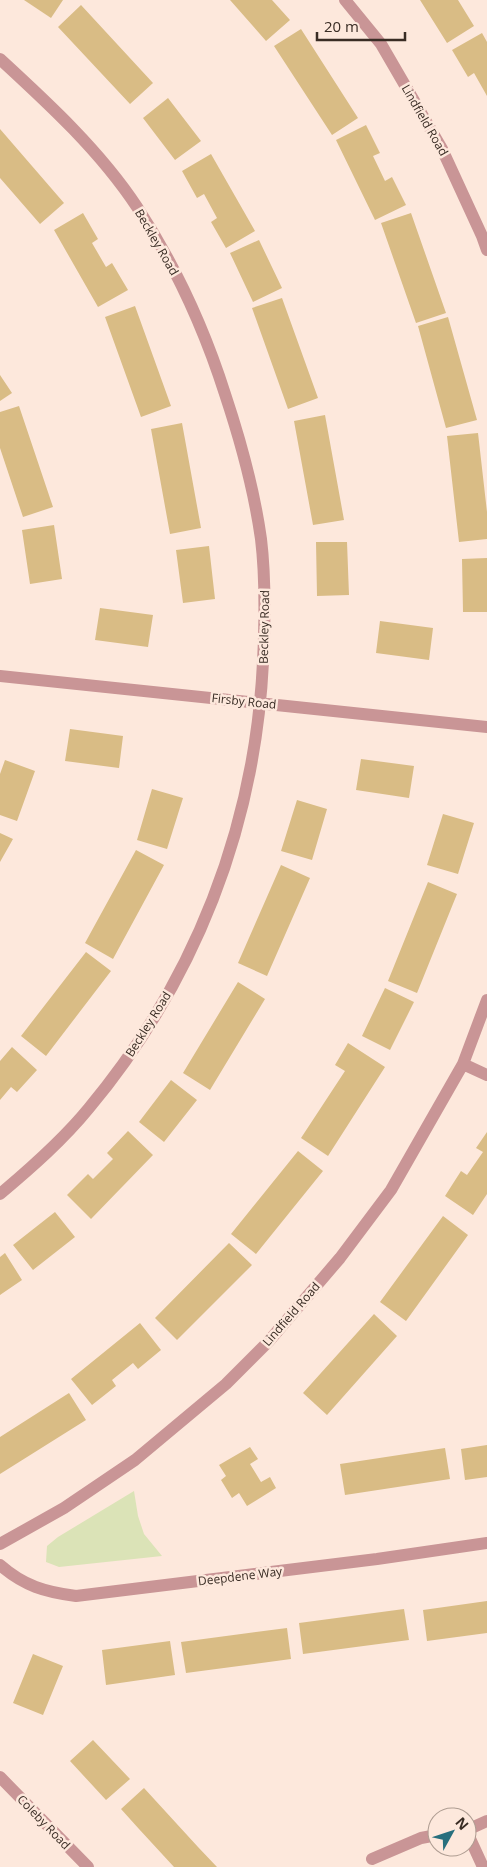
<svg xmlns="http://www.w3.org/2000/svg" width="487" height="1867" font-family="'Open Sans',sans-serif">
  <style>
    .green { fill: #dbe3b7 }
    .building { fill: #d9bc85 }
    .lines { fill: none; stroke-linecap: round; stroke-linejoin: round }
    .minor { stroke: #c99596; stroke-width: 12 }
    .labels { text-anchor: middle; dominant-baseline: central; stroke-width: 5; stroke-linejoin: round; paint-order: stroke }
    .street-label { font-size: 12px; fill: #392c24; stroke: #fde8dc }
  </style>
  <rect width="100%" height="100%" fill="#fde8dc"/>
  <path class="green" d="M134,1491l4,25 6,18 18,22 -103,11 -13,-5 1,-16 11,-9z"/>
  <path class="building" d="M24,0h39l-12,18z
    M230,0h42l18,20 -24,21z
    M420,0h38l16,26 -27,17z
    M81,5l72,78 -23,21 -72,-77z
    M301,29l57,89 -26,17 -58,-89z
    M482,33l5,9v54l-13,-23 -6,4 -16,-27z
    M168,98l33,43 -26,19 -32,-42z
    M366,125l14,28 -7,3 12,25 7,-4 14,28 -31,15 -39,-80z
    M0,129l64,74 -24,21 -40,-46z
    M211,154l44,77 -29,17 -15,-26 6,-4 -13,-24 -7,4 -15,-27z
    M83,213l15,26 -6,4 14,24 6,-4 16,27 -30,17 -44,-77z
    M411,213l35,100 -30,10 -35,-100z
    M259,240l23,48 -29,14 -23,-49z
    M282,298l36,100 -30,11 -36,-101z
    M135,306l36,100 -30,11 -36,-100z
    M448,317l29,103 -31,8 -28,-102z
    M0,375l12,18 -12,8z
    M19,406l34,101 -30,10 -23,-69v-36z
    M325,415l19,105 -31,5 -19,-104z
    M182,423l19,105 -31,6 -19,-105z
    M478,433l9,79v27l-28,3 -12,-106z
    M54,525l8,54 -32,5 -8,-54z
    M316,542h31l2,53 -32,1z
    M209,546l6,53 -32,4 -7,-53z
    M487,558v54h-24l-1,-53z
    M100,608l53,7 -5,32 -53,-7z
    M380,621l53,7 -4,32 -53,-7z
    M70,729l53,7 -4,32 -54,-7z
    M361,759l53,7 -5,32 -53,-8z
    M5,760l30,11 -18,50 -17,-6v-41z
    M152,789l31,9 -16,51 -30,-9z
    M297,800l30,9 -15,51 -31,-9z
    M443,814l31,9 -16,51 -31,-9z
    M0,833l13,6 -13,23z
    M136,850l28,15 -51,94 -28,-16z
    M281,865l29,13 -43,98 -29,-13z
    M428,882l29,12 -40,99 -29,-12z
    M86,952l25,19 -65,85 -25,-20z
    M238,982l27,17 -55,91 -27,-17z
    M385,988l29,14 -24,48 -28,-14z
    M348,1043l37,24 -57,89 -27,-18 44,-67 -10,-6z
    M12,1047l25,23 -20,22 -6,-5 -11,13v-39z
    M171,1080l26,20 -33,42 -25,-20z
    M128,1131l25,24 -62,64 -24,-24 21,-21 5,5 20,-20 -6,-6z
    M487,1132v62l-14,21 -28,-19 16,-25 6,4 16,-23 -7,-4z
    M298,1151l25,20 -67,83 -25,-20z
    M55,1212l20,25 -42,33 -20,-25z
    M443,1216l25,19 -62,86 -26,-19z
    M229,1243l23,22 -75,75 -22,-22z
    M5,1253l17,27 -22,15v-38z
    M374,1314l23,22 -70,79 -24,-22z
    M140,1323l21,27 -23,19 -5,-6 -21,17 4,6 -24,19 -21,-26z
    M69,1393l17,27 -86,54v-37z
    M487,1445v32l-22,3 -4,-31z
    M250,1447l8,12 -8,5 11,18 9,-5 6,11 -29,18 -8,-13 -7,5 -11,-18 5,-4 -7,-11z
    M445,1448l5,31 -105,16 -5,-31z
    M487,1601v32l-60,8 -4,-31z
    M404,1609l5,31 -106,14 -4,-31z
    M287,1628l4,31 -105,14 -5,-31z
    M170,1641l5,34 -69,10 -4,-35z
    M33,1654l30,12 -20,49 -30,-12z
    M93,1740l37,39 -24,21 -36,-39z
    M144,1788l54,59 19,20h-43l-35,-38 -18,-20z"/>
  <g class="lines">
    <path class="minor" d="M345,0l36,44 61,105 40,87 5,14
      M0,59c49,45 100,92 137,148 38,58 67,121 88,187 16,48 29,95 36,145 5,41 4,82 2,123 -8,165 -68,319 -174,446 -26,32 -58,60 -89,86
      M0,676l487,51
      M463,1064l24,11
      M0,1544l64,-36 71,-48 91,-76 43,-43 71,-83 51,-68 72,-126 24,-64
      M0,1565c24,21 45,27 76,31l301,-37 110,-16
      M0,1777l88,90
      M467,1830l20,-9
      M467,1832l16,35
      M372,1859l49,-21 16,-3"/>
  </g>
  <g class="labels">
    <g class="street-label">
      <text transform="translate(425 120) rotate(60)">Lindfield Road</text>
      <text transform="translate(157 242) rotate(60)">Beckley Road</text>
      <text transform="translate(264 627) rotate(-89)">Beckley Road</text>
      <text transform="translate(244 701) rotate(6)">Firsby Road</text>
      <text transform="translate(148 1024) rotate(-58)">Beckley Road</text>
      <text transform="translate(291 1314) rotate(-49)">Lindfield Road</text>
      <text transform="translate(240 1576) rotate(-7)">Deepdene Way</text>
      <text transform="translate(44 1822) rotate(46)">Coleby Road</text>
    </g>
  </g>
  <g transform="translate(452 1832) rotate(50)"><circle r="24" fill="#fde8dc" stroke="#af9d92"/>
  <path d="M0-4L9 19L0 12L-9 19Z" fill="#286f7d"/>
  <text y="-8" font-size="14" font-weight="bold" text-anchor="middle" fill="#392c24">N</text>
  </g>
  <path d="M317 32v8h88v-8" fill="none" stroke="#392c24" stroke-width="2.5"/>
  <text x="324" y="32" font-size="15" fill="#392c24" stroke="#fde8dc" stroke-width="4" paint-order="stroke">20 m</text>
</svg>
